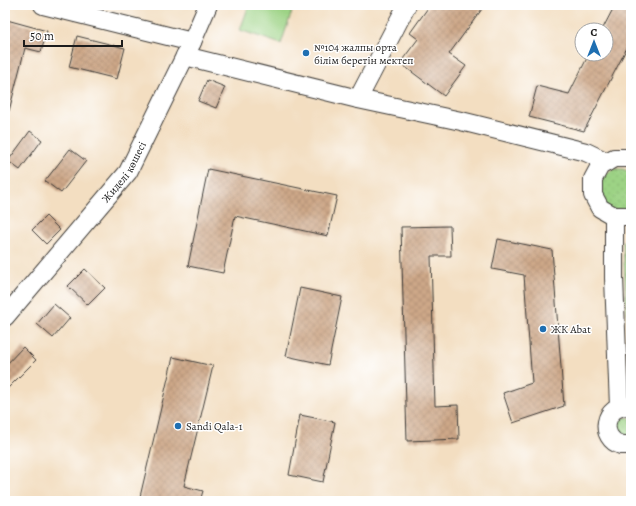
<svg xmlns="http://www.w3.org/2000/svg" width="636" height="506" font-family="Alegreya,serif">
  <style>
    .grass { fill: url(#grass-dots); stroke: #5c7850 }
    .park { fill: url(#park-crowns); stroke: #5c7850 }
    .pitch { fill: #9dd385; stroke: #5c7850 }
    .building { fill: url(#building-cross-hatch) }
    .lines { fill: none; stroke-linecap: round; stroke-linejoin: round }
    .minor-casing { stroke: #3c3935; stroke-width: 20 }
    .minor { stroke: #fff; stroke-width: 18 }
    .poi-dot { fill: #1f6fb2; stroke: #fff; stroke-width: 1.5 }
    .labels { text-anchor: middle; dominant-baseline: central; stroke-width: 3; stroke-linejoin: round; paint-order: stroke }
    .poi-label { font-size: 11px; fill: #1c1c1c; stroke: #fff; text-anchor: start }
    .street-label { font-size: 11px; fill: #1c1c1c; stroke: #fff }
  </style>
  <defs>
    <pattern id="grass-dots" width="8" height="8" patternUnits="userSpaceOnUse"><rect width="8" height="8" fill="#9dd385"/><path d="M2 2h.1M6 6h.1" fill="none" stroke="#87b572" stroke-width="1.8" stroke-linecap="round"/></pattern>
    <pattern id="park-crowns" width="20" height="18" patternUnits="userSpaceOnUse"><rect width="20" height="18" fill="#9dd385"/><path d="M2 6a3 3 0 1 1 6 0M12 15a3 3 0 1 1 6 0" fill="none" stroke="#87b572"/></pattern>
    <pattern id="building-cross-hatch" width="8" height="8" patternUnits="userSpaceOnUse"><rect width="8" height="8" fill="#cda788"/><path d="M0 0l8 8M0 8l8-8" fill="none" stroke="#af8f75"/></pattern>
  </defs>
  <rect width="100%" height="100%" fill="#fff"/>
  <filter id="ink" filterUnits="userSpaceOnUse"><feTurbulence type="fractalNoise" baseFrequency=".025" numOctaves="2"/><feDisplacementMap in="SourceGraphic" scale="8" xChannelSelector="R" yChannelSelector="G"/><feConvolveMatrix kernelMatrix="1 2 1 2 8 2 1 2 1" color-interpolation-filters="sRGB"/></filter>
  <filter id="wash" filterUnits="userSpaceOnUse"><feTurbulence type="fractalNoise" baseFrequency=".012" numOctaves="4" result="noise"/><feDisplacementMap in="SourceGraphic" scale="16" xChannelSelector="R" yChannelSelector="G"/><feGaussianBlur stdDeviation="0.9" result="paint"/><feColorMatrix in="noise" values="0 0 0 0 0 0 0 0 0 0 0 0 0 0 0 0 0 1.4 0 .05"/><feComposite in="paint" operator="in"/></filter>
  <g filter="url(#wash)">
    <rect width="100%" height="100%" fill="#f3dec1"/>
    <path class="grass" d="M615,169h8l8,4v36l-24,1 -9,-27c5,-7 9,-11 17,-14z
      M626,417l5,1v19c-12,2 -19,-7 -11,-18z"/>
    <path class="park" d="M631,230v134l-2,-7 -6,-115z"/>
    <path class="pitch" d="M249,5h45l-13,39 -41,-14z"/>
    <g id="blocks">
      <path class="building" d="M430,5h55l-36,49 17,12 -22,30 -44,-33 18,-24 -8,-6z
        M615,5h16v35l-47,91 -55,-14 8,-31 32,8 20,-40h17v-24h-4z
        M7,20l40,11 -6,21 -16,-4 -16,63h-4v-84z
        M77,36l48,12 -8,31 -48,-12z
        M207,80l18,7 -9,21 -18,-7z
        M30,131l12,9 -22,30 -12,-9z
        M70,149l16,12 -25,32 -16,-12z
        M208,169l129,27 -9,40 -93,-20 -12,57 -35,-7z
        M46,216l14,14 -14,14 -14,-14z
        M450,226l1,30h-20l4,150 23,-1 1,34 -52,2 -6,-214z
        M498,239l54,11 12,156 -51,17 -10,-30 29,-10 -8,-108 -32,-6z
        M85,269l20,19 -17,17 -20,-19z
        M300,288l42,9 -14,68 -42,-9z
        M54,304l16,14 -17,20 -16,-14z
        M23,347l13,13 -31,31v-25z
        M173,357l40,9 -29,120 19,5 -3,10h-61z
        M300,415l35,7 -12,60 -34,-7z"/>
    </g>
  </g>
  <g filter="url(#ink)">
    <use href="#blocks" fill-opacity="0" stroke="#3c3935" stroke-width="1"/>
    <g class="lines">
      <defs>
        <g id="minor">
          <path d="M43,5l149,37"/>
          <path d="M185,56l173,43 103,22 125,31 21,10"/>
          <path d="M358,99l49,-94"/>
          <path d="M631,159l-2,-1h-15l-14,8 -7,13v16l7,13 14,8h15l2,-1"/>
          <path d="M614,216v62l5,129"/>
          <path id="s1" d="M5,317l123,-145 64,-130 16,-37"/>
          <path d="M631,406c-29,-2 -32,33 -10,39 3,0 7,0 10,0"/>
        </g>
      </defs>
      <use href="#minor" class="minor-casing"/>
      <use href="#minor" class="minor"/>
    </g>
  </g>
  <g class="poi-dot">
    <circle cx="306" cy="53" r="4"/>
    <circle cx="543" cy="329" r="4"/>
    <circle cx="178" cy="426" r="4"/>
  </g>
  <g class="labels">
    <g class="poi-label">
      <text x="314" y="47">№104 жалпы орта<tspan x="314" dy="13">білім беретін мектеп</tspan></text>
      <text x="551" y="329">ЖК Abat</text>
      <text x="186" y="426">Sandi Qala-1</text>
    </g>
    <g class="street-label">
      <text stroke="none"><textPath href="#s1" startOffset="188">Жиделі көшесі</textPath></text>
    </g>
  </g>
  <rect width="636" height="506" fill="none" stroke="#fff" stroke-width="20"/>
  <g transform="translate(594 42)"><circle r="19" fill="#ffffff" stroke="#a4a4a4"/>
  <path d="M0-3L7 15L0 10L-7 15Z" fill="#1f6fb2"/>
  <text y="-6" font-size="11" font-weight="bold" text-anchor="middle" fill="#1c1c1c">С</text>
  </g>
  <path d="M24 40v6h98v-6" fill="none" stroke="#1c1c1c" stroke-width="2"/>
  <text x="30" y="40" font-size="12" fill="#1c1c1c" stroke="#ffffff" stroke-width="3" paint-order="stroke">50 m</text>
</svg>
